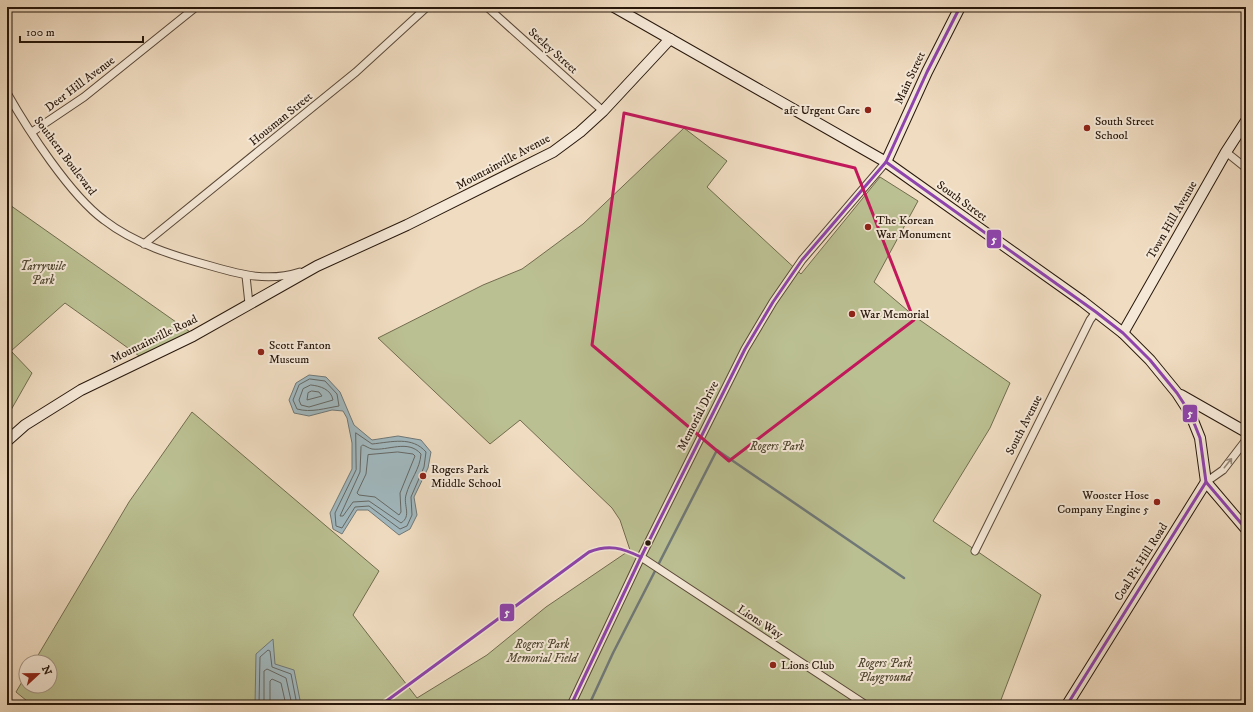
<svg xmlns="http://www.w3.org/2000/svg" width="1253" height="712" viewBox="0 0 1253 712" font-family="'IM FELL DW Pica',serif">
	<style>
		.green { fill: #bbc092; stroke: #716c4e }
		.water { fill: #a1b8bf; stroke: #707877 }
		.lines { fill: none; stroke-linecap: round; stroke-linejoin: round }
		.shore { stroke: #646865; stroke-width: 1 }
		.stream { stroke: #707877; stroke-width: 2.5 }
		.street-casing { stroke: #594838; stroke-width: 9 }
		.secondary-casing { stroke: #27170b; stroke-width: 12 }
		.street { stroke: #f5e8d7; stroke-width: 7 }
		.secondary { stroke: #f5e8d7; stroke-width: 10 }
		.bus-1-casing { stroke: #f5e8d7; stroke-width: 6 }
		.bus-1 { stroke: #8e44ad; stroke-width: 3 }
		.oneway { stroke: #988a7b }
		.marked { fill: none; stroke: #c2185b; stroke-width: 3; stroke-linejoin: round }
		.poi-dot { fill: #8f2418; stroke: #f5e8d7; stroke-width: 1.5 }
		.bus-dot { fill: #27170b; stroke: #f5e8d7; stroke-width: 1.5 }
		.labels { text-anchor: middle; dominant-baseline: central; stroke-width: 4; stroke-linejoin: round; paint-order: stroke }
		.street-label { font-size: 12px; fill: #27170b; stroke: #f5e8d7 }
		.poi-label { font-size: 12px; fill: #27170b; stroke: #f5e8d7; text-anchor: start }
		.park-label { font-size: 12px; font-style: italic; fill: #534a34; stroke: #f5e8d7 }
		.line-badge { stroke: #f5e8d7; stroke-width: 1.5 }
		.badge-label { font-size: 11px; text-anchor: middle; font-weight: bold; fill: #fff }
	</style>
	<rect width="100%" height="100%" fill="#f0dcc1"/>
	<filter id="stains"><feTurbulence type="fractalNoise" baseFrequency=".005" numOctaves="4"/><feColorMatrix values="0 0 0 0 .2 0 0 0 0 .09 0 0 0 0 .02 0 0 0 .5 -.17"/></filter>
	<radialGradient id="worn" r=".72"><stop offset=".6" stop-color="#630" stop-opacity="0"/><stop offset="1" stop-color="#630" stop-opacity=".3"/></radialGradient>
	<!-- green -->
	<g class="green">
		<polygon points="684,128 727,161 707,187 801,274 880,177 918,201 874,282 914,316 1010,383 990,428 933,521 1041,595 999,705 32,705 16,692 26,675 26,686 50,686 50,662 34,662 129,502 192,412 379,571 353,615 417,698 487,655 546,607 630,550 620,520 612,508 520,420 490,444 378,338 483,285 522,269 533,261 583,224"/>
		<polygon points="7,203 193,334 142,358 65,303 11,351 32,373 7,417"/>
	</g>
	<!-- water -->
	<g class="water">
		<polygon points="309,375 326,377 340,392 354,425 372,440 398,436 421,440 431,452 428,468 414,497 417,515 410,529 399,535 368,510 357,510 342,534 333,529 330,513 352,469 352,443 347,418 343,411 332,410 309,416 294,413 289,400 296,383"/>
		<polygon points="273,639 275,664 294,670 301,705 255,705 256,654"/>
	</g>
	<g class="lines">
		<!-- shore -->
		<g class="shore">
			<path d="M310 379 325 381 337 394 339 406C326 408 311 413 297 409L293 400 299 385Z"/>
			<path d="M311 385C320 386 331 389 333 400L309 407 301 405 299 400 303 389Z"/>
			<polygon points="312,391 319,392 322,396 307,400 308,393"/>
			<path d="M356 433 372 444C392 442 412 436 426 452L424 467 411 497 412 515 407 526 400 529 369 506 355 507 342 528 336 526 335 513 356 470Z"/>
			<path d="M363 445C366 446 368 448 372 449 388 451 408 439 421 454 420 469 410 480 406 495 403 505 412 516 401 523L369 501 353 502 343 516H340L360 472 361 447Z"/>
			<polygon points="398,452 413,454 415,456 400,493 401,512 399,515 375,497 359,495 357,493 366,474 368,455"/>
			<polyline points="259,705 260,657 268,650 270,651 272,667 291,674 297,705"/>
			<polyline points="264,705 264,671 267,669 286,678 292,705"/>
			<polyline points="270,705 270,681 272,679 281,683 286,705"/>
		</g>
		<!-- stream -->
		<polyline class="stream" points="589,705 613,653 717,450 904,578"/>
		<defs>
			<g id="street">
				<polyline points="487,7 603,111"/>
				<path d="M7 93C28 130 70 195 104 220 135 244 174 256 211 266 242 275 269 282 300 272"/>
				<polyline points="32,132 84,97 196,7"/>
				<polyline points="1226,152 1246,168"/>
				<polyline points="144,244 356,72 427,7"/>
				<polyline points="246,276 249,304"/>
				<polyline points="1206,482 1223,470 1246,440"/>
				<polyline points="975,551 1090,320 1096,312"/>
				<polyline points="641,557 866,705"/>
				<polyline points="571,705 641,557 745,349 773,302 802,260 886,162"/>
			</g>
			<g id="secondary">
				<polyline points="614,7 886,162 1082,301 1123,333 1150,360 1177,393 1190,413 1200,438 1206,482 1246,529"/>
				<polyline points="886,162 927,72 960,7"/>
				<polyline points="1123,333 1226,152 1246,121"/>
				<polyline points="1181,395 1246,432"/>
				<polyline points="7,441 25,425 81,390 193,336 317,266 407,225 553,152 580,132 603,111 670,39"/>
				<polyline points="1067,705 1206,482"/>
			</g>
		</defs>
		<!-- street casing -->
		<use href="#street" class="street-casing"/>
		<!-- secondary casing -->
		<use href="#secondary" class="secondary-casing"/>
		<!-- street -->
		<use href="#street" class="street"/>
		<!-- secondary -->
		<use href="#secondary" class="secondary"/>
		<defs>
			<g id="bus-1">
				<polyline points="886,162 1096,312 1123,333 1150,360 1177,393 1190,413 1200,438 1206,482 1246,529"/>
				<path d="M381 705 589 552C609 544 622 548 641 557"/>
				<polyline points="571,705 641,557 745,349 773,302 802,260 886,162 927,72 960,7"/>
				<polyline points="1067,705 1206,482"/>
			</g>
		</defs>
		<!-- bus-1 casing -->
		<use href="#bus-1" class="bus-1-casing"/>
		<!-- bus-1 -->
		<use href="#bus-1" class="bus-1"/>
	</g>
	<!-- one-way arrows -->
	<defs><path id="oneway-shaft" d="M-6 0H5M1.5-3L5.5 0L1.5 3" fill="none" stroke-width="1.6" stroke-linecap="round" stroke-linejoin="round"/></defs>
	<use class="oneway" href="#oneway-shaft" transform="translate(1228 463) rotate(-51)"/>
	<!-- marked area -->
	<path class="marked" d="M624 113 855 168 914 320 729 461 592 345Z"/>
	<!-- markers -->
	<g class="poi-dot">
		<circle cx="868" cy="110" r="4"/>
		<circle cx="1087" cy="128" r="4"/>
		<circle cx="868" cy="227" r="4"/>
		<circle cx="852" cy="314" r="4"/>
		<circle cx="261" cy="352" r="4"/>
		<circle cx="423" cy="476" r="4"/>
		<circle cx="1157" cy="502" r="4"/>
		<circle cx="773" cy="665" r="4"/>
	</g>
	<circle class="bus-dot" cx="648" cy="543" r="3.5"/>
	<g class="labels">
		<!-- street labels -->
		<g class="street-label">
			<text transform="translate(553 51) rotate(42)">Seeley Street</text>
			<text transform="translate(910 78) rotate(-65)">Main Street</text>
			<text transform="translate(80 84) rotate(-37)">Deer Hill Avenue</text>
			<text transform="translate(281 119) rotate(-39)">Housman Street</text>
			<text transform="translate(65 156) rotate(53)">Southern Boulevard</text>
			<text transform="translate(503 162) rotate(-28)">Mountainville Avenue</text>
			<text transform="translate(962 201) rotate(36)">South Street</text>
			<text transform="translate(1172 220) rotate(-60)">Town Hill Avenue</text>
			<text transform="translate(154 339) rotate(-26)">Mountainville Road</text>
			<text transform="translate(698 416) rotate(-63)">Memorial Drive</text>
			<text transform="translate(1024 425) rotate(-63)">South Avenue</text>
			<text transform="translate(1141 562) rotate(-58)">Coal Pit Hill Road</text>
			<text transform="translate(760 622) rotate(33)">Lions Way</text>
		</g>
		<!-- poi labels -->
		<g class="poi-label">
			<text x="860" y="110" text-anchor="end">afc Urgent Care</text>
			<text x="1095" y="121">South Street<tspan x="1095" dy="14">School</tspan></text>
			<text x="876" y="220">The Korean<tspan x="876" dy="14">War Monument</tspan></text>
			<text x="860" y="314">War Memorial</text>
			<text x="269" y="345">Scott Fanton<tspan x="269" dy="14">Museum</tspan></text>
			<text x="431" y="469">Rogers Park<tspan x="431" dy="14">Middle School</tspan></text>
			<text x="1149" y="495" text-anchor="end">Wooster Hose<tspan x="1149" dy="14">Company Engine 5</tspan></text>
			<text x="781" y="665">Lions Club</text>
		</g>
		<!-- park labels -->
		<g class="park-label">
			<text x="43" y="266">Tarrywile<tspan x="43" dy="14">Park</tspan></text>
			<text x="777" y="446">Rogers Park</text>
			<text x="542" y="644">Rogers Park<tspan x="542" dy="14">Memorial Field</tspan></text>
			<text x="885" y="663">Rogers Park<tspan x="885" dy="14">Playground</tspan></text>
		</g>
	</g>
	<g class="line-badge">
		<rect x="986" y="229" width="16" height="20" rx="4" fill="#8e44ad"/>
		<rect x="1182" y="404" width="16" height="19" rx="4" fill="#8e44ad"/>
		<rect x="499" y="603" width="16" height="19" rx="4" fill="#8e44ad"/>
	</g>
	<g class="badge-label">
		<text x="994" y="243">5</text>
		<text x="1190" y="417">5</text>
		<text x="507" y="616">5</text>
	</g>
	<!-- margin -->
	<rect width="1253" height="712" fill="none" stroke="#f0dcc1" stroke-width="24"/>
	<rect x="8" y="8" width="1237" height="696" fill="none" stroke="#27170b" stroke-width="2"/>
	<rect x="12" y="12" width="1229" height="688" fill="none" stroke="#27170b"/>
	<!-- north arrow -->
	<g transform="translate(38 674) rotate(68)"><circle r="19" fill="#f5e8d7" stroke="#a39485"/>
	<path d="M0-3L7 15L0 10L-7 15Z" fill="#8f2418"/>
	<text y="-6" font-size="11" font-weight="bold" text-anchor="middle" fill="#27170b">N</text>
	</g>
	<!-- scale -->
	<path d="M20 36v6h123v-6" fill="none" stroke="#27170b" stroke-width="2"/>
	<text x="26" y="36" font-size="12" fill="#27170b" stroke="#f5e8d7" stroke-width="3" paint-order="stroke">100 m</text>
	<rect width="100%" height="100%" filter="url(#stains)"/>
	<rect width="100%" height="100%" fill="url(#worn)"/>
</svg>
